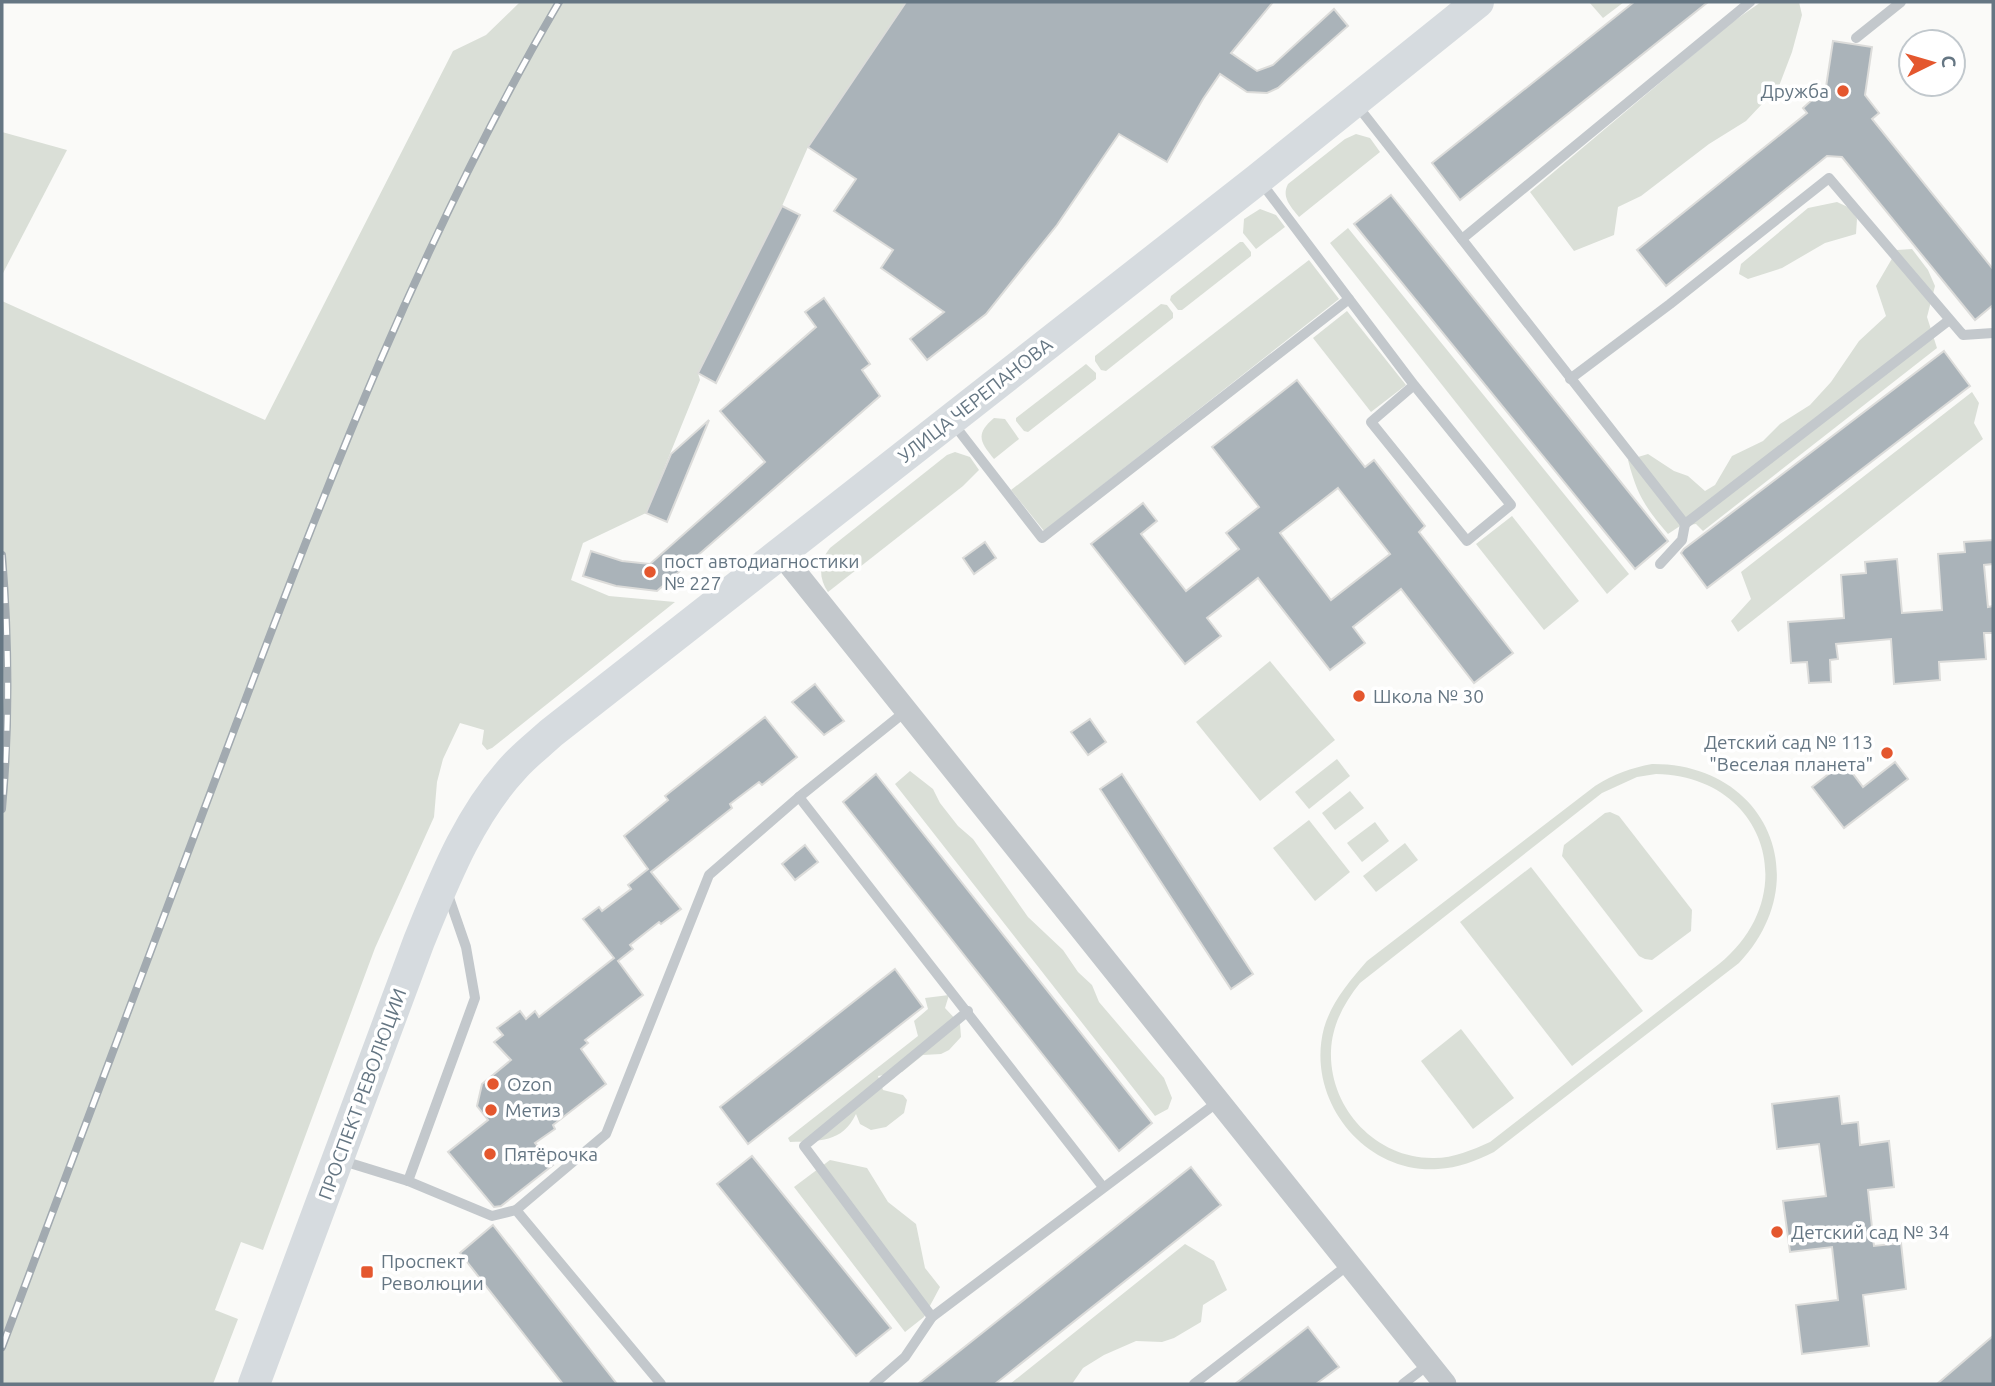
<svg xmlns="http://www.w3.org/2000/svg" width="1995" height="1386" viewBox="0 0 1995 1386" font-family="Ubuntu,sans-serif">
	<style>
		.green { fill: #dadfd7; fill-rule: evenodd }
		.building { fill: #aab3b9; stroke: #dcdcda; stroke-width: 2; fill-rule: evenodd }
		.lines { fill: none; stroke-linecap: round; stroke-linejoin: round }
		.lane { stroke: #c3c8cc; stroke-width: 10 }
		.street { stroke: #c3c8cc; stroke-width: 23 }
		.secondary { stroke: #d6dbdf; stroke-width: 32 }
		.rail-casing { stroke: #a2aab0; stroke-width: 8 }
		.rail { stroke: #fff; stroke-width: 5; stroke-dasharray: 16; stroke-linecap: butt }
		.poi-dot { fill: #e4572e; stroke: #fff; stroke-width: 2.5 }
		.labels { text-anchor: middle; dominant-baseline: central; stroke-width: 7; stroke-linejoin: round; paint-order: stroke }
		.poi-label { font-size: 19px; fill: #657683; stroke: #fff; text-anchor: start }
		.street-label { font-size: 19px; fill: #657683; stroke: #fff }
	</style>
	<rect width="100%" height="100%" fill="#fafaf8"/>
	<!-- green -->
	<g class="green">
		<polygon points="520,2 906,2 808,147 782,206 698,373 700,380 646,513 583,543 571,580 609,596 675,602 492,748 487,750 482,744 484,730 460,723 443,759 437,782 434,817 375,948 263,1250 241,1242 215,1310 238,1319 213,1384 2,1384 2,301 265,420 453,51 486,35"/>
		<polygon points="1589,2 1624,2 1603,18"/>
		<polygon points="1761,2 1799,2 1802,15 1792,52 1779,86 1746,121 1709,144 1641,196 1618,207 1614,235 1574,251 1530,192 1731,23"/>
		<polygon points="2,132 67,150 2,275"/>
		<path d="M1356 134 1370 138 1380 152 1299 217C1291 207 1281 197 1288 184L1345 139Z"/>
		<polygon points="1837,202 1850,208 1857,219 1856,234 1825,243 1782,268 1748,279 1739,274 1741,264 1808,208"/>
		<polygon points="1260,209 1276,215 1285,227 1256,249 1243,233 1244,219"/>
		<polygon points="1348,228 1629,574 1607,594 1330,243"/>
		<polygon points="1240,242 1243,242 1251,252 1251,256 1182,310 1178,310 1170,300 1171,296"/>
		<path d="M1912 249 1928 270 1935 286 1927 317 1937 348 1703 531 1696 524 1680 526 1668 534C1645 507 1637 495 1628 460L1648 454 1674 471 1688 476 1705 491 1715 485 1732 456 1763 441 1780 424 1810 405 1831 382 1859 341 1886 316 1876 286 1897 250Z"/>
		<polygon points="1309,260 1339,299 1044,531 1011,490"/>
		<polygon points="1161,304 1167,305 1173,313 1173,318 1106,371 1101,370 1095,361 1095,356"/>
		<polygon points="1347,311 1406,385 1371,412 1313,338"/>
		<polygon points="1086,364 1096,373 1096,379 1028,432 1024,431 1016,421 1016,418"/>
		<polygon points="1972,392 1979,403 1974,423 1983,439 1738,632 1731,621 1751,599 1741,572"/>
		<path d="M994 418 1005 419 1019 439 994 459C980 442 975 434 994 418Z"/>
		<path d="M955 452 970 457 979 470 963 486 828 592C818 578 819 561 830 548L947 455Z"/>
		<polygon points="1512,516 1579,601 1544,630 1476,544"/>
		<polygon points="1270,661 1335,740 1260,801 1196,722"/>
		<polygon points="1337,759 1350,776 1309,809 1295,792"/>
		<path d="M1652 764C1766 763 1818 879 1739 963L1494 1152C1476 1161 1458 1168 1438 1169 1364 1174 1305 1099 1324 1028 1332 1001 1349 982 1367 961L1595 786C1614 774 1631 768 1652 764ZM1656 774C1766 776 1804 895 1719 964L1490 1142C1472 1150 1454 1158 1434 1158 1376 1159 1329 1108 1331 1051 1332 1025 1344 1003 1360 983L1602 793 1637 777Z"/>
		<polygon points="910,771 933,789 940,803 958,826 973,839 1028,917 1063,950 1078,972 1092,985 1099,1002 1164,1078 1172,1098 1168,1109 1155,1116 895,784"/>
		<polygon points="1350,791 1364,808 1335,830 1322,813"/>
		<polygon points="1610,812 1619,816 1692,910 1691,931 1652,960 1645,959 1639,956 1562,856 1564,845 1605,813"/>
		<polygon points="1309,820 1350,872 1315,901 1273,848"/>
		<polygon points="1375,822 1389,841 1362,862 1347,843"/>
		<polygon points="1405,843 1418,860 1376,892 1363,876"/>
		<polygon points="1531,867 1643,1011 1572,1066 1460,922"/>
		<path d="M949 995 945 1008 960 1024 961 1037 949 1050 941 1054 923 1055 902 1072 878 1076 883 1090 903 1095 907 1100 904 1113 886 1127 871 1130 860 1124 856 1114C842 1143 819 1141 790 1142L788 1138 918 1036 914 1021 928 1009 925 998Z"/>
		<polygon points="1461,1029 1514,1098 1473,1129 1421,1061"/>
		<polygon points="830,1160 867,1168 888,1202 916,1224 925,1268 940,1287 924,1317 905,1332 794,1187"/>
		<polygon points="1185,1244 1214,1261 1227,1290 1203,1305 1201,1322 1174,1338 1162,1342 1136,1341 1104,1355 1083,1368 1072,1384 1010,1384"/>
	</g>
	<!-- building -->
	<g class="building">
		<polygon points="906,2 1273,2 1231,53 1257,71 1273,65 1334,9 1348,26 1278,88 1267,93 1247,92 1220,74 1203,99 1167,162 1119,134 1057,225 986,314 927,360 910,339 944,312 881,268 893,250 834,211 856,179 808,147"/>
		<polygon points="1634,2 1708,2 1460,200 1432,163"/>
		<polygon points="1833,41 1872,47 1865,95 1879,113 1872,119 1993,269 1993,305 1975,320 1842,157 1827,156 1666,286 1637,250 1807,113 1803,108 1826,87"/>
		<polygon points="1391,195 1668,541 1635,569 1354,224"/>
		<polygon points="782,206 800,215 716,383 698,373"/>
		<polygon points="824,298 870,364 862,370 880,396 657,591 616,586 583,576 591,551 622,561 650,564 765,462 720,411 816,327 805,312"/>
		<polygon points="1944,351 1970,386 1707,588 1681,553 1684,549"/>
		<path d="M1297 380 1365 467 1374 460 1425 526 1419 532 1513 653 1474 683 1401 589 1353 627 1365 643 1330 670 1258 578 1207 618 1221 636 1185 664 1091 544 1143 503 1157 521 1141 534 1186 591 1239 549 1226 533 1259 507 1212 447ZM1338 488 1390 554 1331 600 1280 533Z"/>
		<polygon points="709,420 667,522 646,513 671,454"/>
		<polygon points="1993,540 1993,564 1984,565 1988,607 1993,606 1993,633 1984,633 1986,659 1939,662 1940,680 1894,684 1891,639 1836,644 1838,659 1830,660 1831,682 1809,683 1807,662 1791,663 1788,622 1844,618 1841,575 1866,573 1865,562 1897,559 1902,613 1942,610 1938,554 1965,552 1964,542"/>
		<polygon points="985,542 996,558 974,574 963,558"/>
		<polygon points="815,684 844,721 824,735 792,702"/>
		<polygon points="765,717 797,757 762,785 759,782 730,804 732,808 651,872 681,909 661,924 659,922 630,945 633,949 618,961 643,995 585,1040 588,1043 581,1049 606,1084 553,1125 555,1129 535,1143 553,1165 501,1206 494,1207 448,1152 488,1120 477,1106 482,1084 511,1060 494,1042 503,1035 497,1028 520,1011 526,1019 535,1011 539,1017 614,958 583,919 599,907 602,911 631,889 628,885 648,869 624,836 668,800 665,796"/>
		<polygon points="1090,719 1106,742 1088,755 1071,732"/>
		<polygon points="1844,762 1863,787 1895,762 1908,779 1844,828 1812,787"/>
		<polygon points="876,774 1152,1123 1119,1151 843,802"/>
		<polygon points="1122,774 1253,974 1231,989 1100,789"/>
		<polygon points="805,845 818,862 795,880 782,864"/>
		<polygon points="895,969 923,1007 748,1144 720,1107"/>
		<polygon points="1839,1096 1842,1124 1858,1122 1860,1145 1889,1141 1894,1187 1868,1190 1874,1246 1901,1243 1906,1289 1863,1295 1869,1346 1802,1354 1796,1305 1838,1300 1832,1247 1790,1252 1783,1201 1826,1196 1819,1144 1777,1149 1772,1104"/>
		<polygon points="752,1156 891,1328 856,1356 717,1184"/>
		<polygon points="1191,1167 1221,1205 995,1384 918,1384"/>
		<polygon points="493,1225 617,1384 563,1384 460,1253"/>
		<polygon points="1308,1327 1339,1367 1316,1384 1235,1384"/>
		<polygon points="1993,1336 1993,1384 1937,1384"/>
	</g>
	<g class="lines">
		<!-- lane -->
		<g class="lane">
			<polyline points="1856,38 1901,2"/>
			<polyline points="1356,104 1685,524 1948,321"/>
			<polyline points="1462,239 1750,2"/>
			<polyline points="1349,299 1414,385 1511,505 1467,541 1371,422 1414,385"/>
			<polyline points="1570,379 1670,304 1829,178 1963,335 1993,333"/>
			<polyline points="952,422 1042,538 1349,299 1260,181"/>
			<polyline points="1660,564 1682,540 1685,524"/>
			<polyline points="906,711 799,797 1103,1187"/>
			<polyline points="340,1160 408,1181 492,1216 516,1210 661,1384"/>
			<polyline points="408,1181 475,998 466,947 447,892"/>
			<polyline points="516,1210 606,1134 709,875 799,797"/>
			<polyline points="932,1317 804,1146 968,1011"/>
			<polyline points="874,1384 905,1357 932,1317 1219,1101"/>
			<polyline points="1194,1384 1348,1265"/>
			<polyline points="1403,1384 1429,1364"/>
		</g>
		<!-- street -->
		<polyline class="street" points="781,554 1445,1384"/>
		<!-- secondary -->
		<path class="secondary" d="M254 1384 419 941C444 880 469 815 515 766 526 754 539 744 551 733L1258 179 1478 2"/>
		<defs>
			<g id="rail">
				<path d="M2 555C9 642 10 722 2 809"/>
				<path d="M2 1347C79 1141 157 935 234 730 328 481 424 232 559 2"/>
			</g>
		</defs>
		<!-- rail casing -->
		<use href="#rail" class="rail-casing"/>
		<!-- rail -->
		<use href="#rail" class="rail"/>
	</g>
	<!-- markers -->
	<g class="poi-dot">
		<circle cx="1843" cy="91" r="7"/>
		<circle cx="650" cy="572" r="7"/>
		<circle cx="1359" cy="696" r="7"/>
		<circle cx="1887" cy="753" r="7"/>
		<circle cx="493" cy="1084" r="7"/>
		<circle cx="491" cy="1110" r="7"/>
		<circle cx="490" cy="1154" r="7"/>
		<circle cx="1777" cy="1232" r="7"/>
		<rect x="360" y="1265" width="14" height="14" rx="3.5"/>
	</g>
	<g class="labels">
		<!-- poi labels -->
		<g class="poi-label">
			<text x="1829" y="91" text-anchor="end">Дружба</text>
			<text x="664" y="561">пост автодиагностики<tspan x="664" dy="22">№ 227</tspan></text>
			<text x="1373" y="696">Школа № 30</text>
			<text x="1873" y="742" text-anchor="end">Детский сад № 113<tspan x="1873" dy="22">"Веселая планета"</tspan></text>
			<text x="507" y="1084">Ozon</text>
			<text x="505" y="1110">Метиз</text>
			<text x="504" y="1154">Пятёрочка</text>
			<text x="1791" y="1232">Детский сад № 34</text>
			<text x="381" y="1261">Проспект<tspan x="381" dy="22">Революции</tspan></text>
		</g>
		<!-- street labels -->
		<g class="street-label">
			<text transform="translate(975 400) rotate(-38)">УЛИЦА ЧЕРЕПАНОВА</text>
			<text transform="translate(362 1094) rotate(-70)">ПРОСПЕКТ РЕВОЛЮЦИИ</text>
		</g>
	</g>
	<!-- border -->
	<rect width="1995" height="1386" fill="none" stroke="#657683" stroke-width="7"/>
	<!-- north arrow -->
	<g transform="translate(1932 63) rotate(85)"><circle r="33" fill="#ffffff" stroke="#c1c8cd" stroke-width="2"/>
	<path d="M0-5L12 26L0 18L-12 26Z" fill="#e4572e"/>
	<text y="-10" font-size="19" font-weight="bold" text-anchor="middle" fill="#657683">С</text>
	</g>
</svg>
